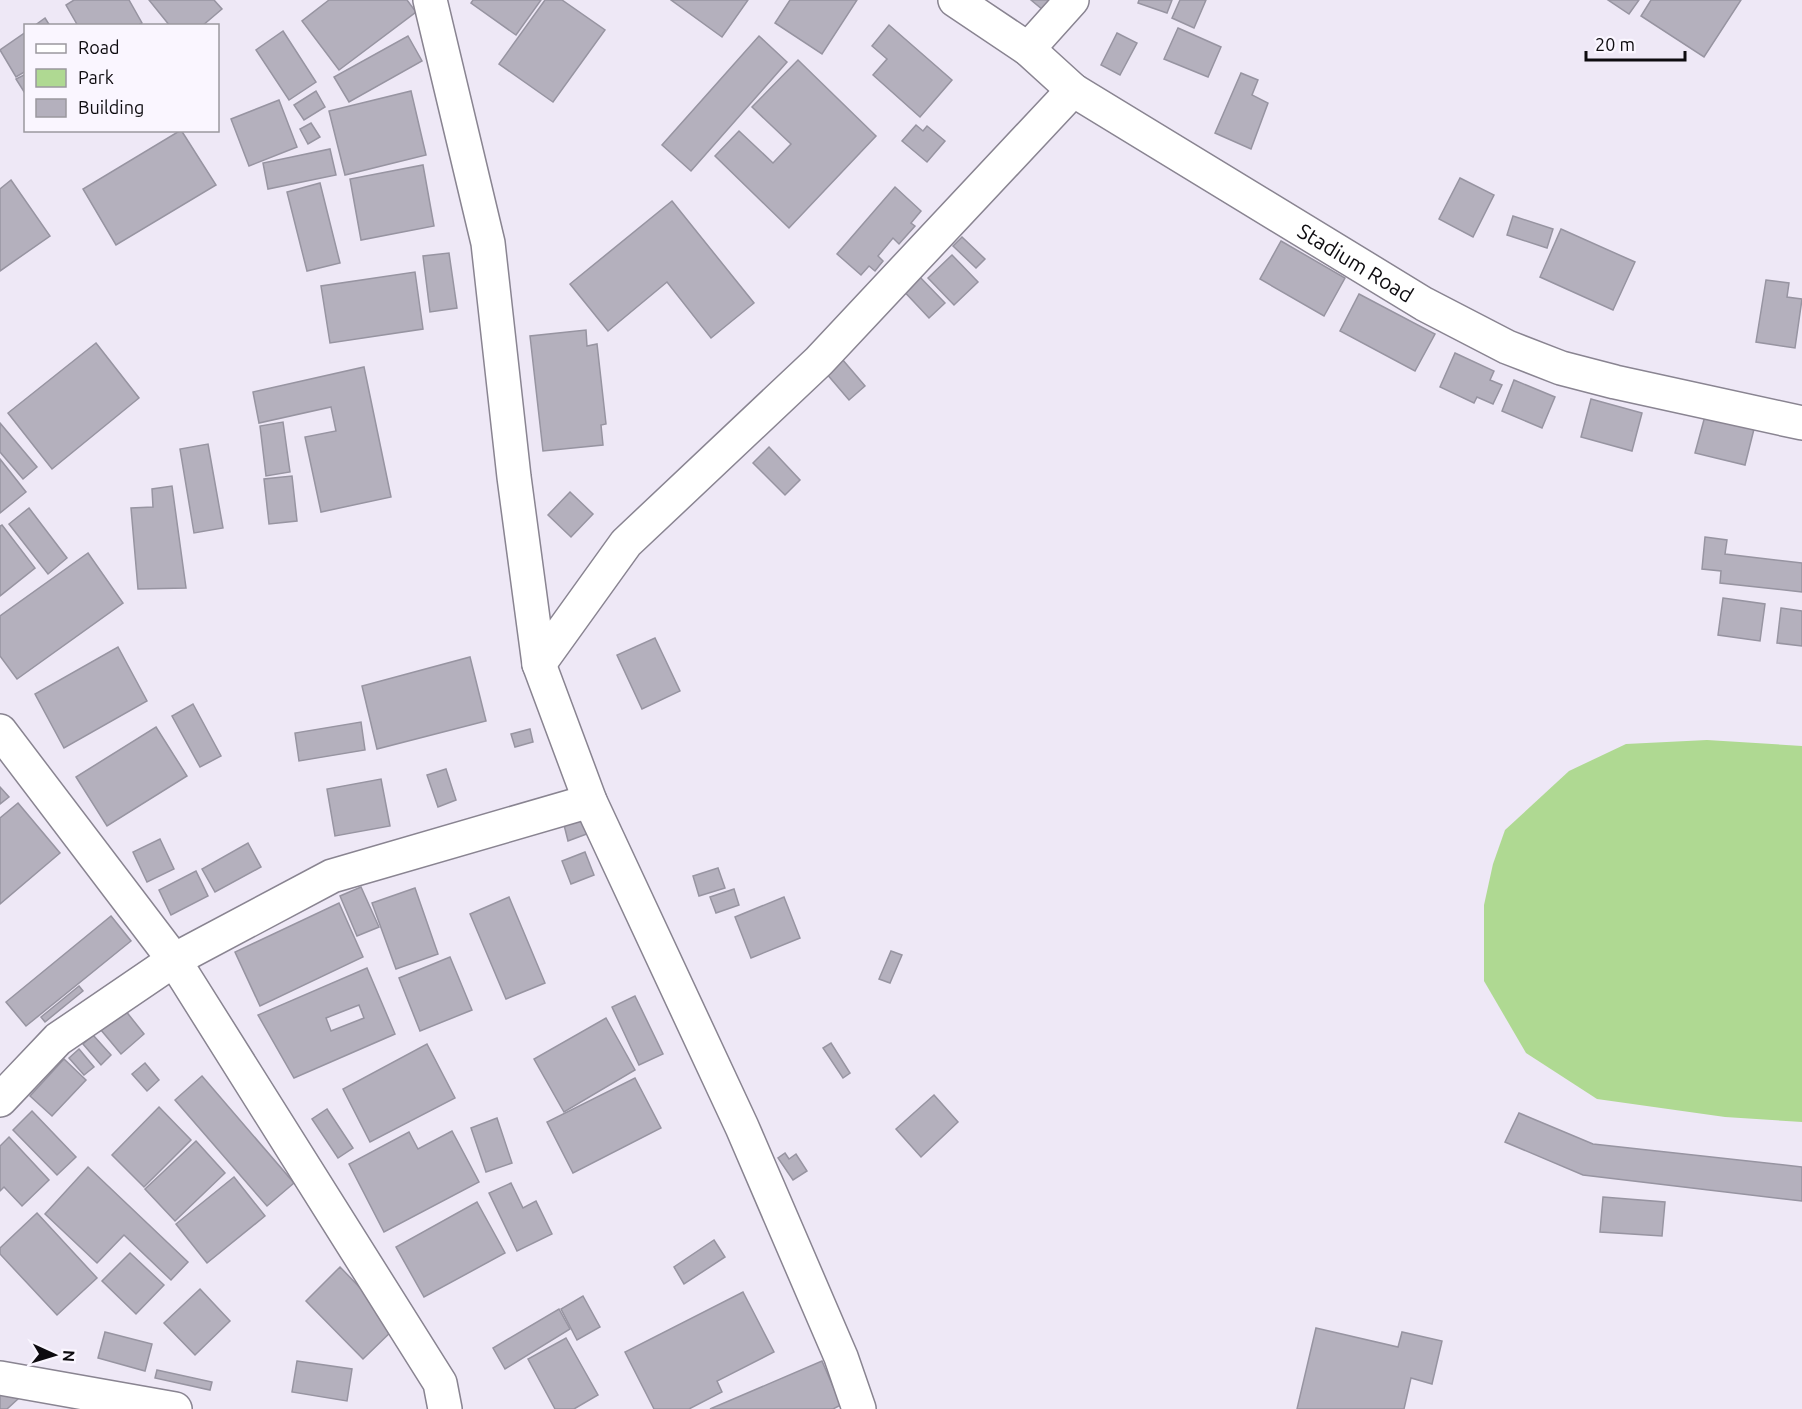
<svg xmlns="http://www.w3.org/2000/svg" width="1802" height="1409" viewBox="0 0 1802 1409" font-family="Ubuntu,sans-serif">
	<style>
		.green { fill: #afd992 }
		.building { fill: #b4b0bd; stroke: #9794a1; stroke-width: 1.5; fill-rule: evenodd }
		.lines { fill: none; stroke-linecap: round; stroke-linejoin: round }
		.street-casing { stroke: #898491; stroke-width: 36 }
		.street { stroke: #fff; stroke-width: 33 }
		.labels { text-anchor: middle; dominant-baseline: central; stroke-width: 6; stroke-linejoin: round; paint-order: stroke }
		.street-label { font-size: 21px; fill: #0d0b0f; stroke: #faf6ff }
	</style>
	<rect width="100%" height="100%" fill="#eee8f6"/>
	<!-- green -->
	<polygon class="green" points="1707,740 1802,746 1802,1122 1725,1117 1597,1099 1526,1053 1484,981 1484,905 1493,864 1505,830 1569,771 1626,744"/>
	<!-- building -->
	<g class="building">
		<polygon points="74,0 129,0 142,23 137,26 78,26 66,5"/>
		<polygon points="149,0 214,0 222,9 202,26 170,26"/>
		<polygon points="329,0 407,0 416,12 339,70 302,21"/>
		<polygon points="473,0 541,0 516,35 471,3"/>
		<polygon points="545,0 562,0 605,30 553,102 499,64"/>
		<polygon points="671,0 748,0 722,37"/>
		<polygon points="790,0 857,0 822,54 775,23"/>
		<polygon points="1031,0 1051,0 1043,10"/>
		<polygon points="1139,0 1172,0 1167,13 1138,3"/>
		<polygon points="1180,0 1206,0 1194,28 1172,18"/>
		<polygon points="1608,0 1639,0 1629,14"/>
		<polygon points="1651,0 1741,0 1704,57 1641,16"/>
		<polygon points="45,18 50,26 34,26"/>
		<polygon points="889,25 952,80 920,117 873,75 887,59 872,46"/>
		<polygon points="1178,28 1221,47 1208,77 1164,59"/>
		<polygon points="283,31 316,82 289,100 256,50"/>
		<polygon points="26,32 26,71 16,77 0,50"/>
		<polygon points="1117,33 1137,43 1120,75 1101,65"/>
		<polygon points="408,36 422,61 349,102 334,77"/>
		<polygon points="759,36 787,62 691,171 662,145"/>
		<polygon points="798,60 876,136 789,228 715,156 739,131 773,163 791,144 752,107"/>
		<polygon points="1241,73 1258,80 1252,95 1268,103 1251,149 1215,133"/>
		<polygon points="26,74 26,95 16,79"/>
		<polygon points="316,91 325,107 304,120 294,105"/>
		<polygon points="411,91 426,155 345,175 329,111"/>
		<polygon points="279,100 297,147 249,166 231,119"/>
		<polygon points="311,123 320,137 308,144 300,129"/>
		<polygon points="916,125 923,131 927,126 945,141 927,162 902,141"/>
		<polygon points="181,130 216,185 116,245 83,189"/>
		<polygon points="330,149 336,175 268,189 263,163"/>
		<polygon points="423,165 434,226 361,240 350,179"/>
		<polygon points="1460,178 1494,195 1473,237 1439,219"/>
		<polygon points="11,180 50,236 0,271 0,189"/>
		<polygon points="320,183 340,263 307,271 287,192"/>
		<polygon points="895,187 921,211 911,223 915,226 899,244 893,238 878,256 883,261 875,271 869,266 861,275 837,254"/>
		<polygon points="672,201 754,303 711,338 667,282 608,331 570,284"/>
		<polygon points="1513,216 1553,229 1547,248 1507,235"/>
		<polygon points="1561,229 1635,262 1613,310 1540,277"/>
		<polygon points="962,237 985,259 976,268 953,246"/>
		<polygon points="1281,241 1345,278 1324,316 1260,279"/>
		<polygon points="449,253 457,308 430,312 423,256"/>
		<polygon points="952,255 978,282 954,305 928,278"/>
		<polygon points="415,272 423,329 330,343 321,286"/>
		<polygon points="916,273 945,303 929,318 900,287"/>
		<polygon points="1766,280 1789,283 1787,297 1802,299 1795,348 1756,342"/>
		<polygon points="1359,294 1435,334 1415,371 1340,331"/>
		<polygon points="586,330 587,346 597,344 606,424 601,425 603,445 543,451 530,336"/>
		<polygon points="96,343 139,398 52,469 8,413"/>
		<polygon points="1455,353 1494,371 1490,380 1502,385 1493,404 1477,397 1474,403 1440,387"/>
		<polygon points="842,359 865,386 849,400 826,373"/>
		<polygon points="364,367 391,497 321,512 305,437 336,431 331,407 259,423 253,392"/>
		<polygon points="1514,380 1555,397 1542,428 1502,411"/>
		<polygon points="1591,399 1642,413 1632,451 1581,437"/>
		<polygon points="1705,416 1754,429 1745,465 1695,453"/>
		<polygon points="283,422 290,472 266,476 260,426"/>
		<polygon points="0,423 37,467 23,479 0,452"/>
		<polygon points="208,444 223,528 194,533 180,449"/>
		<polygon points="769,447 800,480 785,495 753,463"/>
		<polygon points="0,459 26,492 0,513"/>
		<polygon points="292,476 297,521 269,524 264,479"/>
		<polygon points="172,486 186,588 138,589 131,508 153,507 152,489"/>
		<polygon points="570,492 593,514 571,537 548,515"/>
		<polygon points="29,508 67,558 48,574 9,524"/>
		<polygon points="2,525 35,568 0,596 0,526"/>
		<polygon points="1705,537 1727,540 1725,554 1802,563 1802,592 1720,583 1721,571 1702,569"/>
		<polygon points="88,553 123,603 17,679 0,656 0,616"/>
		<polygon points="1723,598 1765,604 1760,641 1718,635"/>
		<polygon points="1781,608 1802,611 1802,646 1777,643"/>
		<polygon points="655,638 680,691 642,709 617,655"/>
		<polygon points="118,647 147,701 64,748 35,694"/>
		<polygon points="470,657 486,721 377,749 362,686"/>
		<polygon points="193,704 221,756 200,767 172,716"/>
		<polygon points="361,722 365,750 299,761 295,733"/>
		<polygon points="156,727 187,776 107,826 76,777"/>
		<polygon points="530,729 533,742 515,747 511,734"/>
		<polygon points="446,769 456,800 438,807 427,775"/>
		<polygon points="381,779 390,826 335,836 327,789"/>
		<polygon points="0,787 9,797 0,804"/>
		<polygon points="18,803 60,853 0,904 0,818"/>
		<polygon points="587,818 592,832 568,841 564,825"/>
		<polygon points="160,839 174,869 147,882 133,852"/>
		<polygon points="248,843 261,867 215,892 202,869"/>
		<polygon points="585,852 594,875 571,884 562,861"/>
		<polygon points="718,868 725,888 699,896 693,876"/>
		<polygon points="196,871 208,896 171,915 159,890"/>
		<polygon points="361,887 379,927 357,936 340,896"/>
		<polygon points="415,888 438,954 396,969 372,903"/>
		<polygon points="734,889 739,905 716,913 710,897"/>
		<polygon points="509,897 545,983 506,999 470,914"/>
		<polygon points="784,897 800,938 751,958 735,917"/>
		<polygon points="339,903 363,957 260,1006 235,952"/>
		<polygon points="111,916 131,941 26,1026 6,1002"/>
		<polygon points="891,951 902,955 890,983 879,979"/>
		<polygon points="450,957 472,1010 420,1031 399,978"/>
		<path d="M367 968 395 1034 294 1078 258 1015ZM359 1005 364 1018 331 1031 326 1018Z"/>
		<polygon points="79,986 83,991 45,1022 41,1017"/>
		<polygon points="635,996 663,1054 639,1065 612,1007"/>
		<polygon points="125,1010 144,1034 121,1054 101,1030"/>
		<polygon points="606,1018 635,1070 564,1112 534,1059"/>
		<polygon points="93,1035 111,1055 101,1065 83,1044"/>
		<polygon points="831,1043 850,1073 843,1078 823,1048"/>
		<polygon points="427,1044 455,1098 370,1142 343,1089"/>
		<polygon points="79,1049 94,1067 84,1075 69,1058"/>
		<polygon points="64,1059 86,1080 52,1116 30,1096"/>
		<polygon points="145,1063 159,1080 147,1091 132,1074"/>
		<polygon points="202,1076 294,1183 267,1206 175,1100"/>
		<polygon points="635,1078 661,1128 573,1173 547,1122"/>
		<polygon points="934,1095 958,1122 921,1157 896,1129"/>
		<polygon points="159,1107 191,1140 144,1187 112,1155"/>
		<polygon points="327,1109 353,1148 338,1158 312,1119"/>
		<polygon points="32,1111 76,1157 57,1175 13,1130"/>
		<polygon points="1519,1113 1593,1144 1802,1167 1802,1201 1583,1175 1505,1142"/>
		<polygon points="497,1118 512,1163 486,1172 471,1128"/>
		<polygon points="452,1131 479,1182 384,1232 349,1164 409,1132 418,1149"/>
		<polygon points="9,1137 49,1180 22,1206 4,1187 0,1191 0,1146"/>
		<polygon points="196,1141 225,1173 175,1221 145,1189"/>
		<polygon points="785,1153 789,1159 796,1154 807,1171 793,1180 778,1158"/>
		<polygon points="88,1167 188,1262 171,1280 124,1235 97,1263 45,1214"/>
		<polygon points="234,1177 265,1216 207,1263 176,1224"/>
		<polygon points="511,1183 523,1208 536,1201 552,1234 517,1251 489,1193"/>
		<polygon points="1603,1197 1665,1202 1662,1236 1600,1232"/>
		<polygon points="477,1202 505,1253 424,1297 396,1247"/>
		<polygon points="37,1213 97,1278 57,1315 0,1254 0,1248"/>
		<polygon points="714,1240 725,1257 684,1284 674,1267"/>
		<polygon points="130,1253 164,1285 136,1314 102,1281"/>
		<polygon points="340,1267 397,1326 363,1359 306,1301"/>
		<polygon points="200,1289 230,1321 195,1355 164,1323"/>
		<polygon points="743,1292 774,1352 717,1381 722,1392 689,1409 654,1409 625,1352"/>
		<polygon points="583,1296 600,1327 577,1340 561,1309"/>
		<polygon points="559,1309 570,1329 505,1369 493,1348"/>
		<polygon points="1316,1328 1398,1347 1402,1332 1442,1341 1432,1384 1411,1378 1404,1409 1297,1409"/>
		<polygon points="105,1332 152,1344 145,1371 98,1358"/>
		<polygon points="566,1338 598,1395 574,1409 555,1409 528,1359"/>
		<polygon points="297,1361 352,1369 347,1401 292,1392"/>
		<polygon points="822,1361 841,1405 833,1409 710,1409"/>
		<polygon points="157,1370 212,1382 210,1390 155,1378"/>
		<polygon points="4,1381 18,1399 7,1409 0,1409 0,1385"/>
	</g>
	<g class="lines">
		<defs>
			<g id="street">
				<polyline points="430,0 488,243 514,477 539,664 590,801 742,1127 841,1357 859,1409"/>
				<path id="s1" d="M955 0 1028 49 1073 90 1424 304 1507 347 1561 368 1615 382 1802 423"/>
				<polyline points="1028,49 1072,0"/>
				<polyline points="539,664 626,543 819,361 1073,90"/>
				<polyline points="0,731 174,960 440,1383 445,1409"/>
				<polyline points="0,1100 58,1039 174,960 332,876 590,801"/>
				<polyline points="0,1378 175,1409"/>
			</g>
		</defs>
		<!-- street casing -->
		<use href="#street" class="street-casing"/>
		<!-- street -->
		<use href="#street" class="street"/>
	</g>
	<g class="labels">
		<!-- street labels -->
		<g class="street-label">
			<text stroke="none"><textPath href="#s1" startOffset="480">Stadium Road</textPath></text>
		</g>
	</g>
	<!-- legend -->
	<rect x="24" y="24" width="195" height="108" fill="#faf6ff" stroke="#9b989f" stroke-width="1.5"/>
	<rect x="36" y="44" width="30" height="9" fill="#ffffff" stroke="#9b989f" stroke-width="1.5"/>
	<text x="78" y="54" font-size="18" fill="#0d0b0f">Road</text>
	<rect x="36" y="69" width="30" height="18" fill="#afd992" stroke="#9b989f" stroke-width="1.5"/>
	<text x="78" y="84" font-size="18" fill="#0d0b0f">Park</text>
	<rect x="36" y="99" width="30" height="18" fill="#b4b0bd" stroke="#9b989f" stroke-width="1.5"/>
	<text x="78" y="114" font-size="18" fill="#0d0b0f">Building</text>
	<!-- north arrow -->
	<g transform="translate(54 1355) rotate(94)" stroke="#faf6ff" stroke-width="4.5" paint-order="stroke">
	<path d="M0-4.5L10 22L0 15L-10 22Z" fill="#0d0b0f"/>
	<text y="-9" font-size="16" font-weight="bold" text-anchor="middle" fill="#0d0b0f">N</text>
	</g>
	<!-- scale -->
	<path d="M1586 51v9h99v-9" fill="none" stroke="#0d0b0f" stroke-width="3"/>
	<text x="1595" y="51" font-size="18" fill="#0d0b0f" stroke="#faf6ff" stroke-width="4.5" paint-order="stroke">20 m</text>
</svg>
